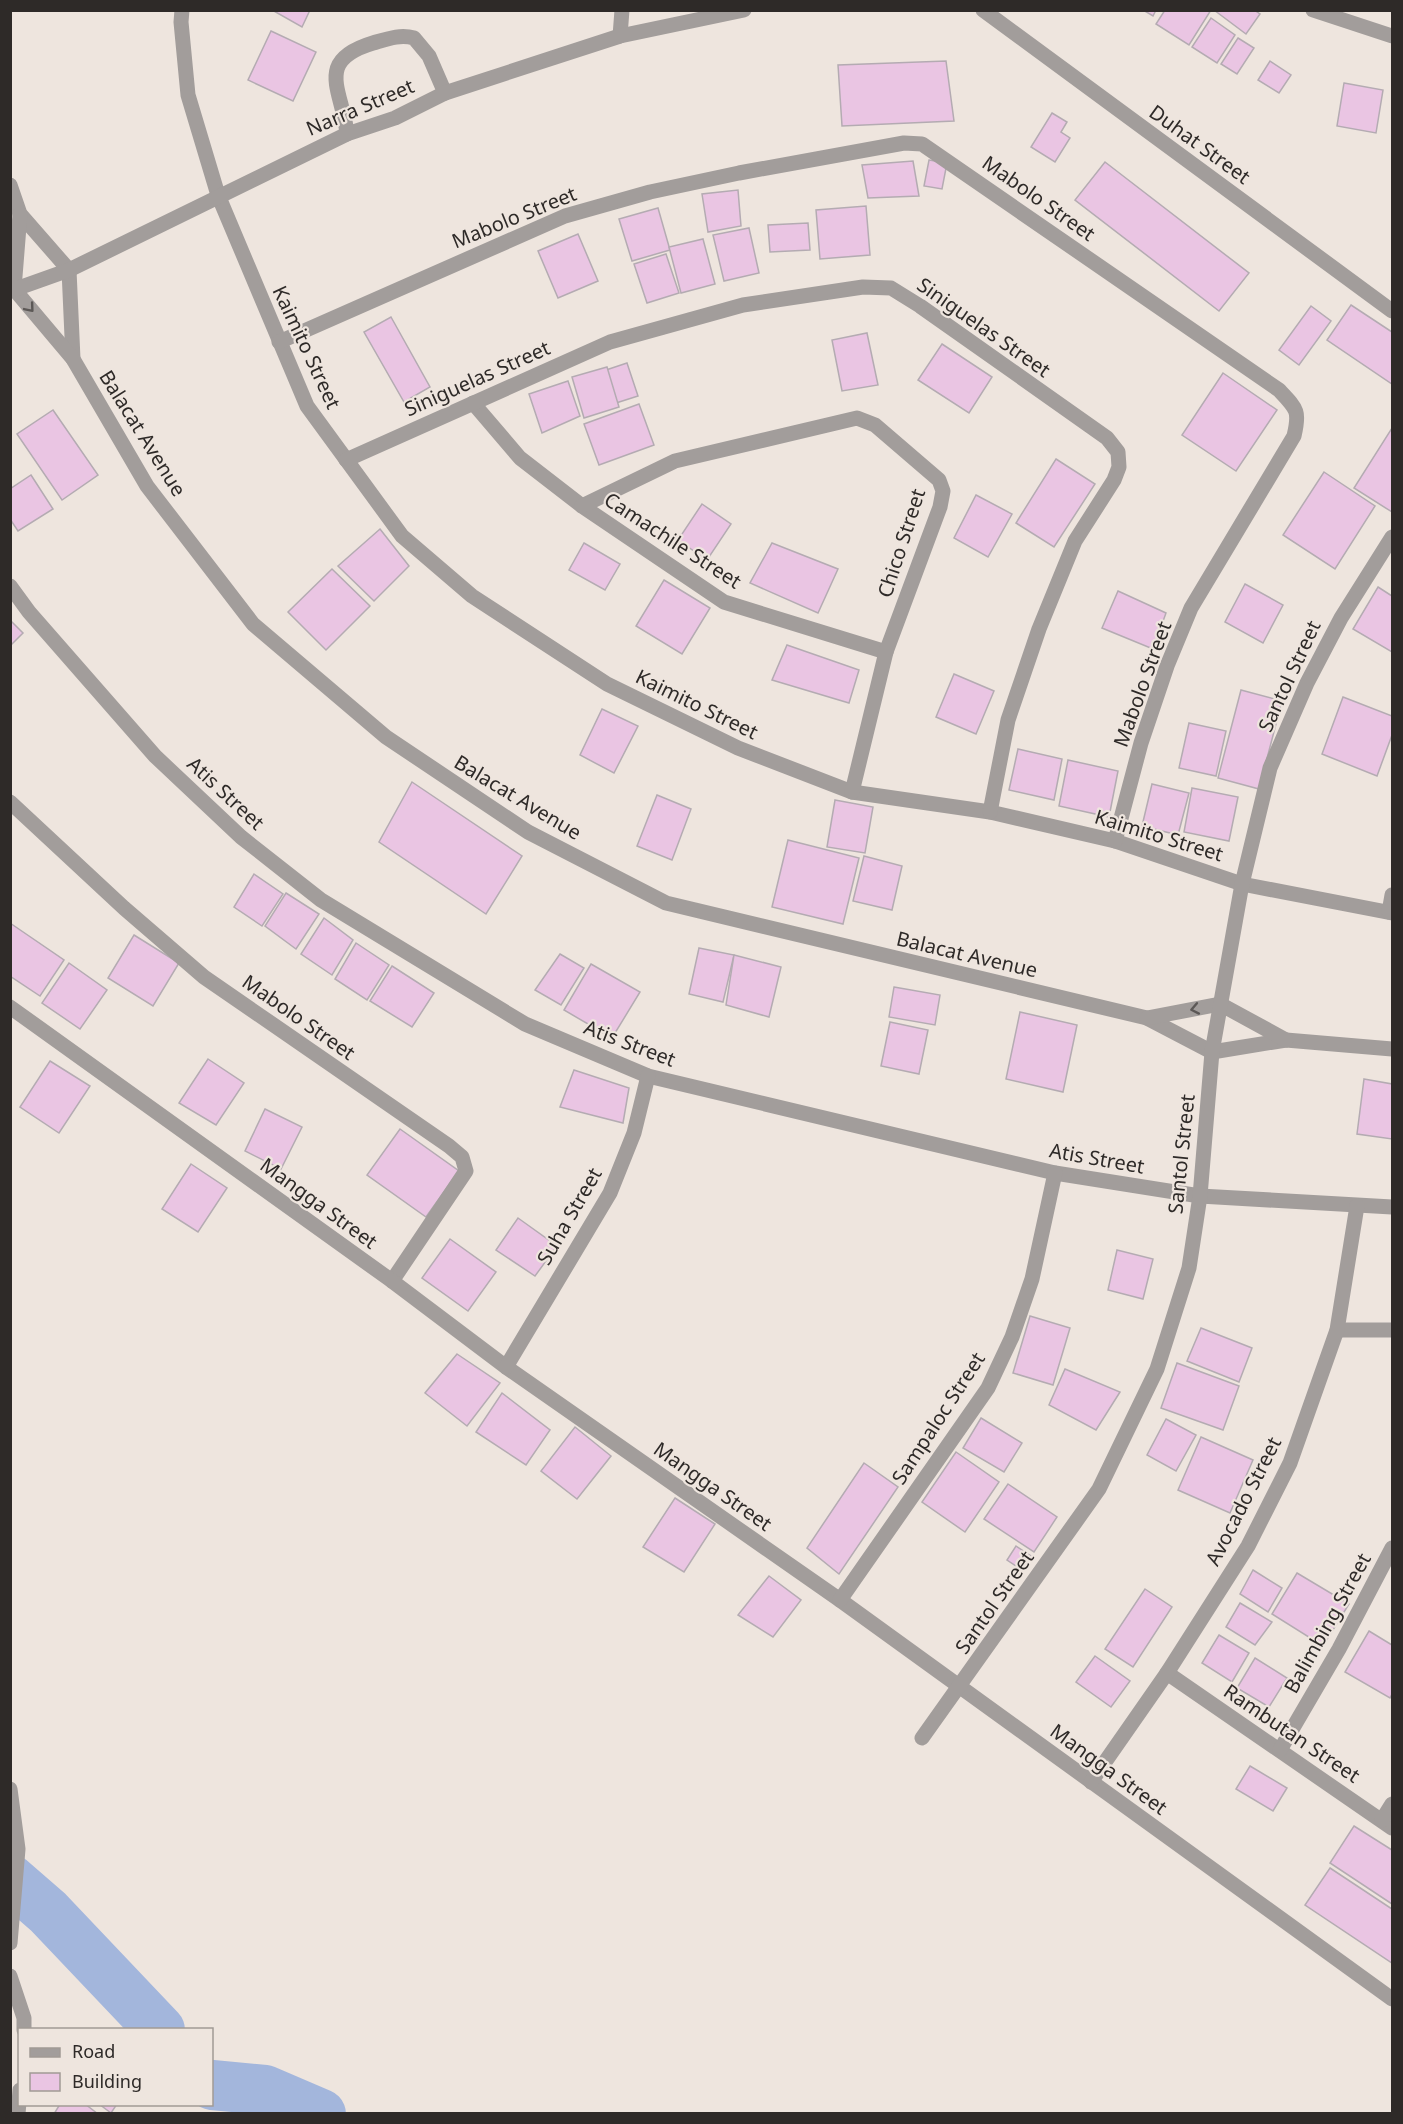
<svg xmlns="http://www.w3.org/2000/svg" width="1403" height="2124" viewBox="0 0 1403 2124" font-family="'Noto Sans',sans-serif">
	<style>
		.lines { fill: none; stroke-linecap: round; stroke-linejoin: round }
		.river { stroke: #a3b6dc; stroke-width: 50 }
		.building { fill: #eac5e3; stroke: #b4abb2; stroke-width: 1.5 }
		.minor { stroke: #a29d9b; stroke-width: 15 }
		.oneway { stroke: #5c5856 }
		.labels { text-anchor: middle; dominant-baseline: central; stroke-width: 4.5; stroke-linejoin: round; paint-order: stroke }
		.street-label { font-size: 20px; fill: #2e2a28; stroke: #eee5de }
	</style>
	<rect width="100%" height="100%" fill="#eee5de"/>
	<g class="lines">
		<!-- river -->
		<g class="river">
			<polyline points="10,1879 48,1912 160,2030"/>
			<polyline points="212,2085 265,2090 321,2114"/>
		</g>
	</g>
	<!-- building -->
	<g class="building">
		<polygon points="272,10 310,10 302,27"/>
		<polygon points="1143,10 1156,10 1153,16"/>
		<polygon points="1165,10 1211,10 1189,45 1156,24"/>
		<polygon points="1214,10 1254,10 1260,14 1246,34"/>
		<polygon points="1211,18 1235,35 1217,63 1192,47"/>
		<polygon points="271,31 316,52 293,101 248,80"/>
		<polygon points="1238,38 1254,48 1237,74 1221,64"/>
		<polygon points="946,61 954,121 842,126 838,65"/>
		<polygon points="1270,61 1291,75 1279,93 1258,80"/>
		<polygon points="1344,83 1383,90 1376,133 1337,126"/>
		<polygon points="1052,113 1067,122 1061,132 1070,138 1055,162 1031,147"/>
		<polygon points="929,160 947,163 942,189 924,186"/>
		<polygon points="913,161 919,196 868,198 862,165"/>
		<polygon points="1105,162 1249,273 1219,311 1075,200"/>
		<polygon points="738,190 741,226 708,232 702,194"/>
		<polygon points="866,206 870,255 820,259 816,210"/>
		<polygon points="658,208 670,250 632,261 619,219"/>
		<polygon points="808,223 810,250 770,252 768,225"/>
		<polygon points="749,228 759,273 724,281 713,235"/>
		<polygon points="578,234 598,281 558,298 538,251"/>
		<polygon points="703,239 715,284 681,293 669,247"/>
		<polygon points="666,254 679,293 647,303 634,264"/>
		<polygon points="1351,305 1392,332 1392,384 1327,340"/>
		<polygon points="1311,306 1331,321 1299,365 1279,350"/>
		<polygon points="391,317 430,387 404,402 364,332"/>
		<polygon points="867,333 878,385 842,391 832,340"/>
		<polygon points="942,344 992,377 969,413 918,380"/>
		<polygon points="627,363 638,396 616,403 606,370"/>
		<polygon points="607,367 619,407 584,418 572,377"/>
		<polygon points="1223,373 1277,410 1236,471 1182,435"/>
		<polygon points="568,381 580,416 542,433 529,394"/>
		<polygon points="639,404 654,445 599,465 584,424"/>
		<polygon points="53,410 98,475 62,500 17,434"/>
		<polygon points="1392,428 1392,512 1354,488"/>
		<polygon points="1056,459 1095,484 1054,547 1016,523"/>
		<polygon points="1324,472 1375,506 1335,569 1283,535"/>
		<polygon points="31,475 53,509 18,531 10,519 10,489"/>
		<polygon points="976,495 1012,514 988,557 954,538"/>
		<polygon points="702,504 731,524 707,560 678,540"/>
		<polygon points="380,529 409,566 374,601 338,566"/>
		<polygon points="584,543 620,564 605,590 569,570"/>
		<polygon points="772,543 838,569 818,613 750,583"/>
		<polygon points="332,569 370,606 326,650 288,612"/>
		<polygon points="664,580 710,608 682,654 636,626"/>
		<polygon points="1245,584 1283,605 1263,643 1225,622"/>
		<polygon points="1378,587 1392,596 1392,652 1353,629"/>
		<polygon points="1118,591 1166,613 1153,649 1102,628"/>
		<polygon points="10,620 23,633 10,646"/>
		<polygon points="787,645 859,670 849,703 772,680"/>
		<polygon points="954,674 994,691 976,734 936,717"/>
		<polygon points="1241,690 1282,701 1259,789 1218,778"/>
		<polygon points="1343,697 1392,716 1392,735 1377,776 1322,754"/>
		<polygon points="602,709 638,726 614,773 580,755"/>
		<polygon points="1189,723 1226,731 1216,776 1179,768"/>
		<polygon points="1018,749 1062,759 1054,800 1009,790"/>
		<polygon points="1068,760 1118,771 1109,817 1059,806"/>
		<polygon points="412,782 522,856 486,914 379,842"/>
		<polygon points="1152,784 1189,793 1178,835 1142,826"/>
		<polygon points="1192,788 1238,797 1229,841 1184,832"/>
		<polygon points="657,795 691,809 672,860 637,846"/>
		<polygon points="835,800 873,807 865,853 827,847"/>
		<polygon points="788,840 859,858 843,924 772,907"/>
		<polygon points="864,856 902,866 892,910 853,901"/>
		<polygon points="254,874 283,894 262,926 234,907"/>
		<polygon points="286,893 319,914 296,949 265,926"/>
		<polygon points="324,918 353,940 332,975 301,954"/>
		<polygon points="10,923 64,960 40,996 10,976"/>
		<polygon points="134,935 179,963 153,1006 108,978"/>
		<polygon points="356,943 389,965 367,1000 335,979"/>
		<polygon points="699,948 734,955 723,1002 689,994"/>
		<polygon points="560,954 584,968 561,1005 535,990"/>
		<polygon points="734,955 781,967 769,1017 726,1005"/>
		<polygon points="69,963 107,990 80,1029 42,1003"/>
		<polygon points="591,964 640,992 612,1038 564,1010"/>
		<polygon points="392,966 434,993 412,1027 370,1001"/>
		<polygon points="894,987 940,995 935,1025 889,1017"/>
		<polygon points="1020,1012 1077,1025 1063,1092 1006,1079"/>
		<polygon points="890,1022 928,1030 919,1074 881,1066"/>
		<polygon points="208,1059 244,1083 216,1125 179,1103"/>
		<polygon points="50,1061 90,1086 59,1133 20,1107"/>
		<polygon points="574,1070 629,1088 623,1123 560,1107"/>
		<polygon points="1364,1079 1392,1084 1392,1139 1357,1134"/>
		<polygon points="265,1109 302,1127 281,1169 245,1151"/>
		<polygon points="400,1129 459,1171 426,1217 367,1175"/>
		<polygon points="191,1164 227,1188 198,1232 162,1209"/>
		<polygon points="518,1218 557,1246 535,1276 496,1250"/>
		<polygon points="450,1239 496,1272 468,1311 422,1278"/>
		<polygon points="1117,1250 1153,1259 1143,1299 1108,1290"/>
		<polygon points="1030,1316 1070,1328 1053,1385 1013,1373"/>
		<polygon points="1201,1328 1252,1348 1239,1382 1187,1361"/>
		<polygon points="457,1354 500,1383 467,1426 425,1393"/>
		<polygon points="1177,1363 1239,1386 1223,1430 1161,1408"/>
		<polygon points="1065,1369 1120,1392 1096,1430 1049,1405"/>
		<polygon points="502,1393 550,1430 526,1465 476,1432"/>
		<polygon points="981,1418 1022,1443 1004,1472 963,1448"/>
		<polygon points="1166,1419 1196,1435 1176,1471 1147,1455"/>
		<polygon points="575,1427 611,1456 577,1499 541,1471"/>
		<polygon points="1201,1437 1253,1460 1230,1513 1178,1490"/>
		<polygon points="956,1452 999,1482 965,1532 922,1502"/>
		<polygon points="864,1463 898,1487 839,1574 807,1548"/>
		<polygon points="1008,1484 1057,1517 1034,1552 984,1519"/>
		<polygon points="675,1498 715,1524 684,1572 643,1547"/>
		<polygon points="1016,1546 1031,1556 1022,1570 1007,1560"/>
		<polygon points="1253,1570 1282,1588 1268,1612 1240,1594"/>
		<polygon points="1297,1573 1349,1604 1323,1646 1272,1614"/>
		<polygon points="769,1576 801,1600 773,1637 738,1615"/>
		<polygon points="1145,1589 1172,1607 1133,1667 1105,1649"/>
		<polygon points="1240,1603 1272,1622 1255,1645 1226,1627"/>
		<polygon points="1369,1631 1392,1645 1392,1694 1390,1698 1345,1672"/>
		<polygon points="1219,1635 1249,1653 1232,1682 1202,1663"/>
		<polygon points="1095,1656 1130,1681 1111,1707 1076,1682"/>
		<polygon points="1255,1658 1287,1678 1269,1707 1237,1688"/>
		<polygon points="1250,1766 1287,1788 1273,1811 1236,1789"/>
		<polygon points="1354,1826 1392,1850 1392,1904 1330,1863"/>
		<polygon points="1330,1868 1392,1909 1392,1963 1305,1905"/>
		<polygon points="60,2104 85,2104 98,2114 54,2114"/>
		<polygon points="99,2104 117,2104 111,2113"/>
	</g>
	<g class="lines">
		<!-- minor -->
		<g class="minor">
			<polyline points="182,10 181,22 188,95 218,195 307,406 402,536 472,596 607,684 738,748 852,792 990,812 1115,841 1242,884 1392,913"/>
			<polyline points="983,10 1392,311"/>
			<polyline points="1313,10 1392,36"/>
			<polyline points="620,36 622,10"/>
			<path d="M347 134C343 91 313 61 373 43 387 39 400 34 414 38L429 56 445 93"/>
			<polyline points="10,185 20,214 69,270 73,359"/>
			<polyline points="20,214 14,289 73,359 147,486 253,624 386,737 528,832 666,903 1147,1018 1212,1052 1286,1040 1392,1049"/>
			<polyline points="10,291 69,270 347,134 395,118 445,93 620,36 744,10"/>
			<path d="M279 342 565 216 650 192 739 173 904 143 922 144 1279 390C1297 409 1300 411 1294 436L1191 608 1167 666 1141 743 1115 841"/>
			<polyline points="473,403 520,458 582,506 724,602 886,652"/>
			<polyline points="346,460 610,342 743,305 863,287 891,288 920,306 1107,438 1118,452 1119,467 1114,480 1075,541 1039,629 1008,720 990,812"/>
			<polyline points="582,506 675,461 857,418 875,425 939,480 943,491 940,507 886,652 852,792"/>
			<polyline points="10,586 29,612 155,756 241,837 321,900 525,1024 648,1076 1055,1173 1200,1196 1392,1207"/>
			<polyline points="10,802 124,908 204,977 449,1146 462,1157 466,1171 392,1281"/>
			<polyline points="1389,912 1392,895"/>
			<polyline points="10,1007 392,1281 506,1367 840,1600 1392,1999"/>
			<polyline points="1147,1018 1220,1004 1286,1040"/>
			<polyline points="1337,1330 1392,1330"/>
			<polyline points="506,1367 610,1193 634,1133 648,1076"/>
			<polyline points="840,1600 988,1388 1012,1337 1032,1279 1055,1173"/>
			<polyline points="1167,1673 1392,1828"/>
			<polyline points="922,1738 1099,1489 1157,1369 1189,1268 1200,1196 1212,1052 1242,884 1270,768 1307,683 1341,618 1392,537"/>
			<polyline points="1280,1750 1339,1649 1392,1548"/>
			<polyline points="1091,1782 1167,1673 1248,1546 1290,1463 1337,1330 1357,1206"/>
			<polyline points="10,1789 18,1849 10,1943"/>
			<polyline points="1382,1820 1392,1804"/>
			<polyline points="10,1976 24,2018 24,2030"/>
			<polyline points="18,2114 20,2090"/>
		</g>
	</g>
	<!-- one-way arrows -->
	<defs><path id="oneway-chevron" d="M-2-3.5L2.5 0L-2 3.5" fill="none" stroke-width="1.6" stroke-linecap="round" stroke-linejoin="round" transform="scale(1.5)"/></defs>
	<g class="oneway">
		<use href="#oneway-chevron" transform="translate(30 308) rotate(50)"/>
		<use href="#oneway-chevron" transform="translate(1195 1009) rotate(169)"/>
	</g>
	<g class="labels">
		<!-- street labels -->
		<g class="street-label">
			<text transform="translate(360 107) rotate(-23)">Narra Street</text>
			<text transform="translate(1200 144) rotate(36)">Duhat Street</text>
			<text transform="translate(1039 198) rotate(35)">Mabolo Street</text>
			<text transform="translate(514 217) rotate(-22)">Mabolo Street</text>
			<text transform="translate(984 327) rotate(35)">Siniguelas Street</text>
			<text transform="translate(307 347) rotate(65)">Kaimito Street</text>
			<text transform="translate(477 378) rotate(-24)">Siniguelas Street</text>
			<text transform="translate(143 433) rotate(58)">Balacat Avenue</text>
			<text transform="translate(673 540) rotate(33)">Camachile Street</text>
			<text transform="translate(901 543) rotate(-72)">Chico Street</text>
			<text transform="translate(1289 676) rotate(-65)">Santol Street</text>
			<text transform="translate(1142 684) rotate(-70)">Mabolo Street</text>
			<text transform="translate(697 704) rotate(26)">Kaimito Street</text>
			<text transform="translate(226 793) rotate(43)">Atis Street</text>
			<text transform="translate(518 797) rotate(31)">Balacat Avenue</text>
			<text transform="translate(1159 835) rotate(17)">Kaimito Street</text>
			<text transform="translate(967 954) rotate(13)">Balacat Avenue</text>
			<text transform="translate(299 1017) rotate(35)">Mabolo Street</text>
			<text transform="translate(630 1043) rotate(21)">Atis Street</text>
			<text transform="translate(1181 1154) rotate(-84)">Santol Street</text>
			<text transform="translate(1097 1158) rotate(10)">Atis Street</text>
			<text transform="translate(319 1203) rotate(36)">Mangga Street</text>
			<text transform="translate(569 1216) rotate(-60)">Suha Street</text>
			<text transform="translate(938 1418) rotate(-57)">Sampaloc Street</text>
			<text transform="translate(713 1486) rotate(35)">Mangga Street</text>
			<text transform="translate(1243 1501) rotate(-63)">Avocado Street</text>
			<text transform="translate(994 1602) rotate(-55)">Santol Street</text>
			<text transform="translate(1327 1623) rotate(-61)">Balimbing Street</text>
			<text transform="translate(1292 1733) rotate(34)">Rambutan Street</text>
			<text transform="translate(1109 1769) rotate(36)">Mangga Street</text>
		</g>
	</g>
	<!-- border -->
	<rect width="1403" height="2124" fill="none" stroke="#2e2a28" stroke-width="24"/>
	<!-- legend -->
	<rect x="18" y="2028" width="195" height="78" fill="#eee5de" stroke="#a19a95" stroke-width="1.5"/>
	<rect x="30" y="2048" width="30" height="9" fill="#a29d9b" stroke="#a19a95" stroke-width="1.5"/>
	<text x="72" y="2058" font-size="18" fill="#2e2a28">Road</text>
	<rect x="30" y="2073" width="30" height="18" fill="#eac5e3" stroke="#a19a95" stroke-width="1.5"/>
	<text x="72" y="2088" font-size="18" fill="#2e2a28">Building</text>
</svg>
